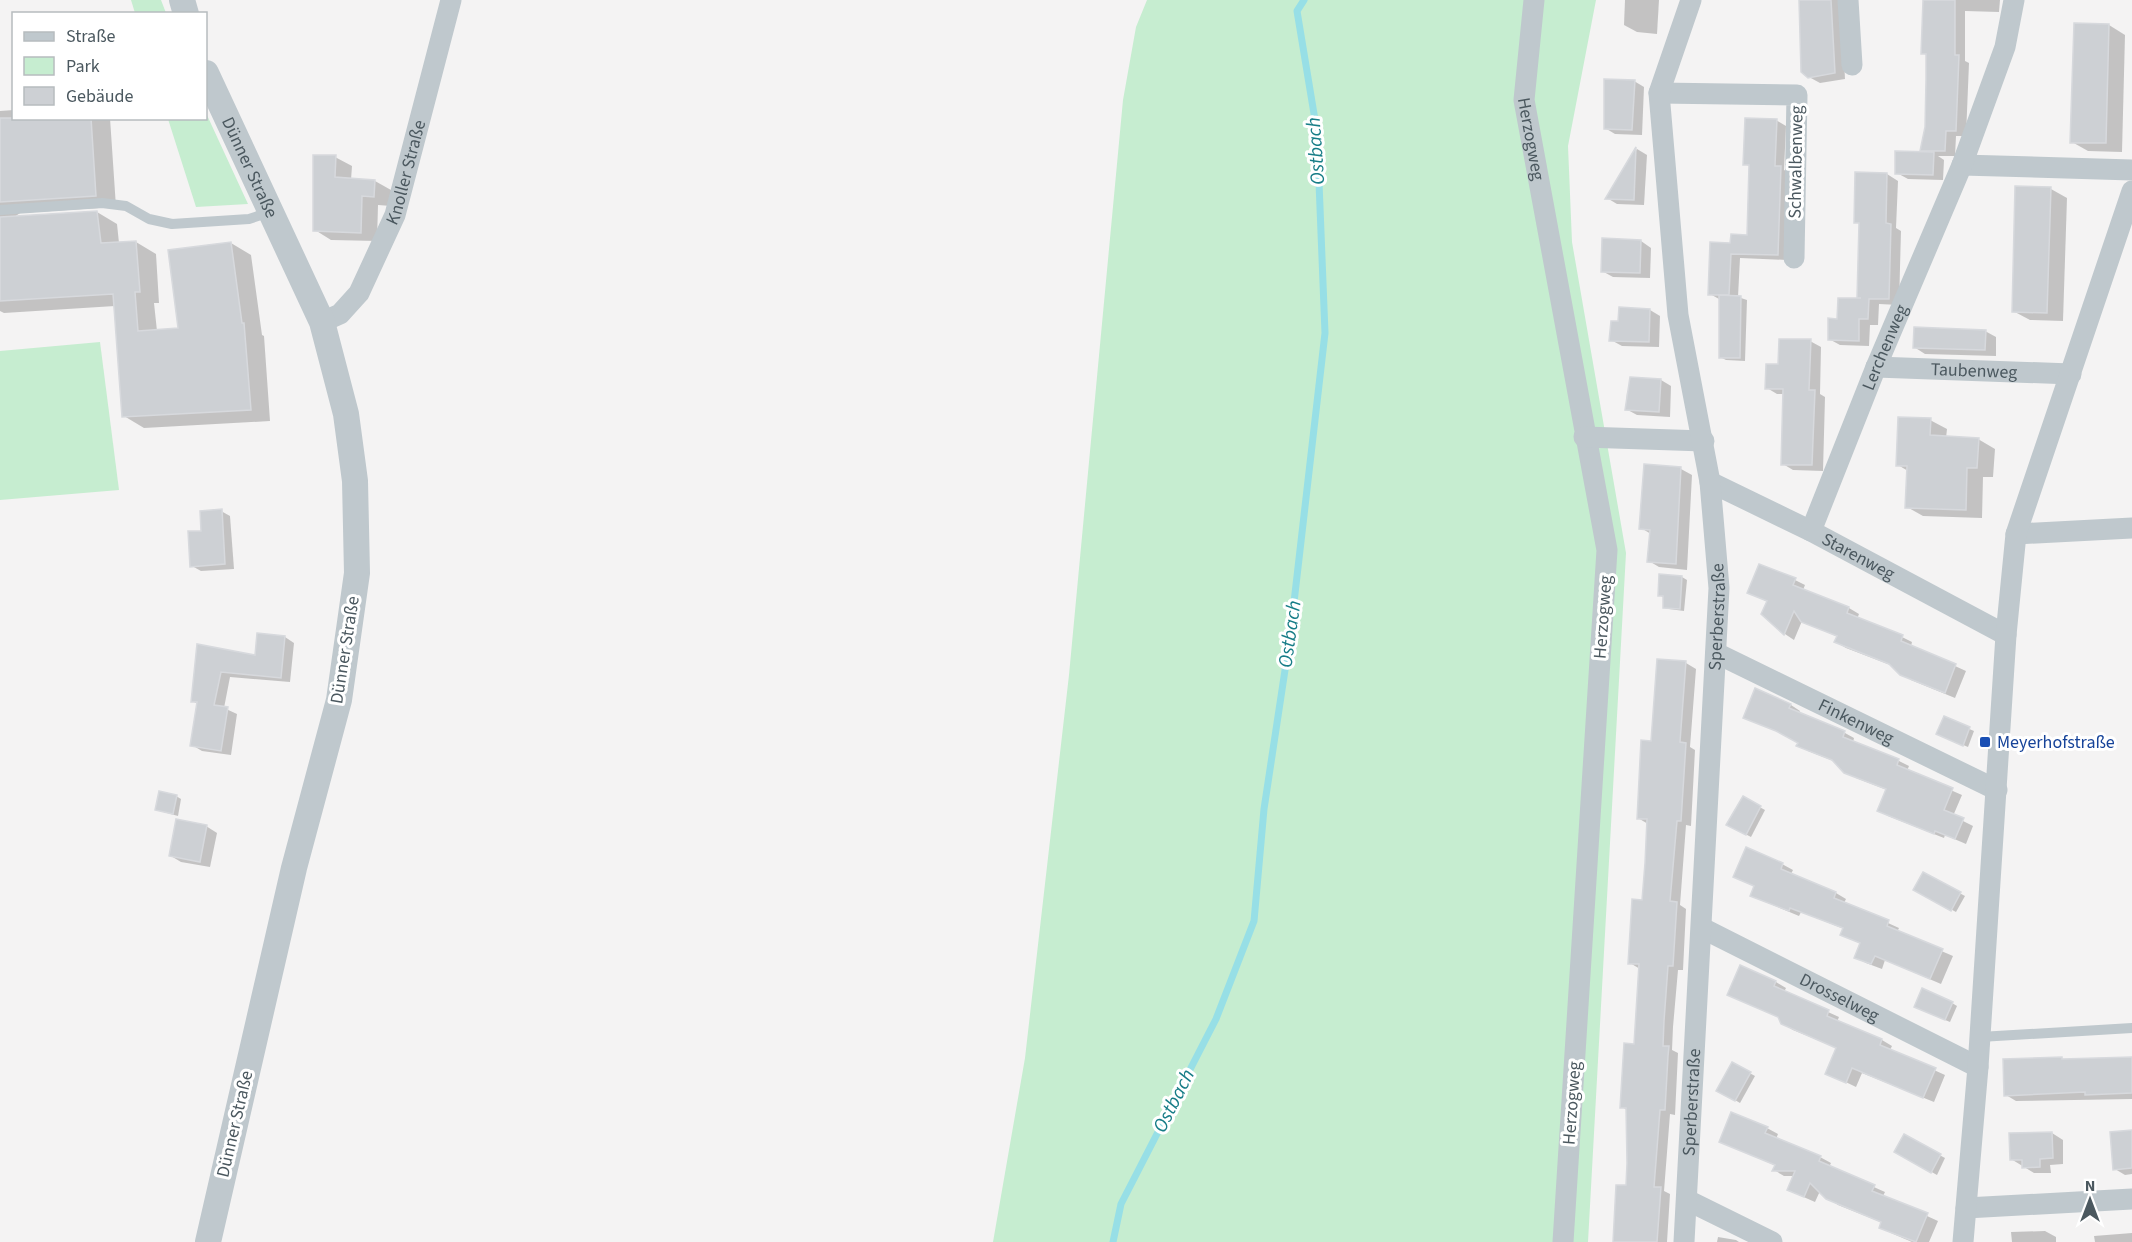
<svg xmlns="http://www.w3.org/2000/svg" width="2132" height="1242" viewBox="0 0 2132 1242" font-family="'Source Sans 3',sans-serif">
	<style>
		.green { fill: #c6edd0 }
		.shadow { fill: #0003 }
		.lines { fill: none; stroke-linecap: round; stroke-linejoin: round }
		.stream { stroke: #97dfe6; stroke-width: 7 }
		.building { fill: #cdd0d4; stroke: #d7d9dd; stroke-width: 1.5 }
		.service { stroke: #bfc8cd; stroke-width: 10 }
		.minor { stroke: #bfc8cd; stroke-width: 21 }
		.tertiary { stroke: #bfc8cd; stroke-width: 26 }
		.transit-dot { fill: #1a4fb4; stroke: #fff; stroke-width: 2 }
		.labels { text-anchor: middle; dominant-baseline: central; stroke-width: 6; stroke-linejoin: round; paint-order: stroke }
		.street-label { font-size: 18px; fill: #4b585f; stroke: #fff }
		.transit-label { font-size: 18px; fill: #164399; stroke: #fff; text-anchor: start }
		.water-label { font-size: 20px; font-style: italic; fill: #177d87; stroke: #fff }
	</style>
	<rect width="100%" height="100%" fill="#f4f3f3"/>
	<!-- green -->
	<g class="green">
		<polygon points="131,0 161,0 166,13 135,13"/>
		<polygon points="1147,0 1596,0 1568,146 1572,242 1626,553 1588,1242 993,1242 1025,1058 1069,675 1123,100 1136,27"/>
		<polygon points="206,113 248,204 196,207 168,119 206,118"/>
		<polygon points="100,342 119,490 0,500 0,351"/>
	</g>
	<!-- shadow -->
	<g class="shadow">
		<polygon points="1625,0 1659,0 1657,34 1637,32 1624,25"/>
		<polygon points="1801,0 1841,0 1845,79 1820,83 1809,77"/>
		<polygon points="1924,0 2000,0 1999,12 1965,11 1965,61 1969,63 1966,136 1956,136 1955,156 1938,156 1944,160 1943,180 1908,179 1897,173 1927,153 1922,150 1926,127 1928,56 1923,53"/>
		<polygon points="2109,25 2125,35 2122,152 2088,151 2072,142"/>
		<polygon points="1634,81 1644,87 1642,135 1615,134 1605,128"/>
		<polygon points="14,110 14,118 110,118 116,207 20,213 13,218 97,212 117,224 119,243 136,242 156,254 159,303 154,303 157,331 180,330 231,243 251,255 262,335 264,336 270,421 144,428 124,416 115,306 4,313 0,311 0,111"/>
		<polygon points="1776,120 1786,126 1784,170 1790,173 1787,260 1740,258 1738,297 1747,300 1745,361 1726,360 1720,357 1719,299 1710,294 1732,244 1748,236 1751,167 1745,164"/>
		<polygon points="1637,149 1647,155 1644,205 1617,204 1607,198"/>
		<polygon points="335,157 352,166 351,180 375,181 391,190 391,206 378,205 377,241 331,240 315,230"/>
		<polygon points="1887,174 1898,181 1896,228 1901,231 1899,305 1879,304 1878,325 1870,325 1869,346 1840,345 1829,339 1838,320 1863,300 1860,224 1855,222"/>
		<polygon points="2051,189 2067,198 2063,321 2030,320 2013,311"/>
		<polygon points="1641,241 1651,248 1650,278 1613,277 1602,271"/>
		<polygon points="1650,310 1660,316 1659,347 1622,346 1611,340"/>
		<polygon points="1985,331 1996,337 1996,356 1925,354 1914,347"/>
		<polygon points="1810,341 1821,347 1820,394 1825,397 1823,471 1793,470 1783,464 1785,394 1777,394 1767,388 1780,365"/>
		<polygon points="1661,380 1671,386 1670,417 1637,415 1626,409 1627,392"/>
		<polygon points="1930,420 1947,429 1946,438 1978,439 1995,449 1993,477 1983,477 1982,518 1923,516 1907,507 1908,471 1898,465"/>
		<polygon points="1646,466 1681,469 1692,475 1687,570 1659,567 1649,561 1651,534 1641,528"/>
		<polygon points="221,511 230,516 234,569 201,571 192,566 203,532"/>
		<polygon points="1682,577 1687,580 1684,611 1669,609 1664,607 1665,598 1659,595"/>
		<polygon points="1795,580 1805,585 1803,590 1849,608 1859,614 1857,619 1902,637 1912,642 1911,646 1966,671 1955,698 1911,680 1893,666 1846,648 1836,642 1838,637 1802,621 1794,640 1785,634 1763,614 1768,602 1749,593"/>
		<polygon points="285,637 294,643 290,682 230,677 224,708 237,714 231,755 202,751 192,745 198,704 192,701 198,645 257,656"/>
		<polygon points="1686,663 1696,669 1690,747 1695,750 1691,826 1686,825 1680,905 1686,909 1683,970 1678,970 1673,1027 1672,1050 1678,1053 1675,1115 1670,1114 1664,1191 1670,1194 1667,1242 1614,1242 1627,1187 1627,1110 1622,1107 1635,1045 1640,969 1630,963 1643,901 1648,824 1638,818 1652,742"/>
		<polygon points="1756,690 1791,705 1800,711 1799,714 1845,733 1854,738 1853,742 1899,761 1909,766 1907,771 1962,795 1953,816 1973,826 1966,844 1945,835 1944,838 1888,816 1878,810 1887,790 1856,778 1836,762 1808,751 1788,736 1745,717"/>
		<polygon points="1944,718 1974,731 1968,747 1942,736"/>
		<polygon points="176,796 181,799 178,816 156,810"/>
		<polygon points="1743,798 1765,810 1751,837 1728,825"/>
		<polygon points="206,826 217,833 210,867 181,862 171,856"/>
		<polygon points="1782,864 1793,870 1791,874 1836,893 1846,899 1844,903 1899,928 1897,932 1953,956 1941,984 1885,960 1882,969 1866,963 1856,957 1861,944 1842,934 1844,929 1801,912 1799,916 1763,901 1752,895 1756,887 1735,877"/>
		<polygon points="1924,874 1965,896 1956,912 1915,890"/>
		<polygon points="1776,982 1786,988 1784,992 1839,1017 1837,1022 1882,1040 1892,1046 1890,1050 1945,1075 1934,1102 1862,1073 1856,1087 1827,1073 1837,1048 1793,1030 1782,1023 1780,1018 1740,1000"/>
		<polygon points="1952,1003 1957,1006 1950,1022 1921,1010"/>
		<polygon points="2132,1058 2132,1099 2016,1101 2006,1095"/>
		<polygon points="1733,1064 1755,1076 1740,1103 1718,1090"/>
		<polygon points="1767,1128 1778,1134 1776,1139 1820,1157 1831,1163 1829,1167 1885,1192 1883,1196 1938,1221 1929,1242 1912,1242 1891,1233 1881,1227 1883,1223 1838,1205 1820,1191 1815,1202 1799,1195 1789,1189 1795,1176 1784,1176 1774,1170 1776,1166 1721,1141"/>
		<polygon points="2132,1132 2132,1174 2125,1175 2115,1169"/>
		<polygon points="2052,1133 2063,1140 2063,1164 2050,1165 2051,1173 2034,1173 2011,1159"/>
		<polygon points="1904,1136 1945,1158 1937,1175 1896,1152"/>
		<polygon points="2045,1231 2056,1237 2056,1242 2012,1242 2011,1232"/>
		<polygon points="2132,1233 2132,1242 2095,1242 2094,1236"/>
		<polygon points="1718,1237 1736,1240 1739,1242 1717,1242"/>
	</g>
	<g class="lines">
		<!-- stream -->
		<polyline class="stream" points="1113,1242 1121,1204 1216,1019 1254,921 1264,809 1290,637 1325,333 1317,132 1297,11 1304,0"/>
	</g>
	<!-- building -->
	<g class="building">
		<polygon points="1799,0 1831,0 1835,73 1808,78 1801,72"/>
		<polygon points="1923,0 1955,0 1955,55 1959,55 1956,131 1946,131 1945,151 1920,151 1925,127 1926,80 1926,54 1921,54"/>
		<polygon points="2074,23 2109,24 2106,143 2070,143"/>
		<polygon points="1604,79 1635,80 1632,130 1604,129"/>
		<polygon points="0,118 91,118 96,196 0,202"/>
		<polygon points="1745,118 1777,119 1775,166 1781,166 1778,255 1731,254 1729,295 1708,295 1710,242 1730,243 1731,234 1747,235 1749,165 1743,165"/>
		<polygon points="1636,147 1634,200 1605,199"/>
		<polygon points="1895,151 1934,152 1933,175 1895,174"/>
		<polygon points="313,155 336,155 335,177 375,180 374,197 362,196 361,233 313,231"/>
		<polygon points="1855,172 1887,173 1886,223 1891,224 1889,299 1869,299 1868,319 1859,319 1859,341 1828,340 1828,318 1837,319 1838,298 1861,298 1857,298 1859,223 1854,223"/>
		<polygon points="2015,186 2051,187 2047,313 2012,312"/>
		<polygon points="97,211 101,243 136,241 140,292 135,292 138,331 178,328 168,250 231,242 242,323 244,323 251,410 122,417 113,294 0,301 0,217"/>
		<polygon points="1602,238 1641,240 1640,273 1601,272"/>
		<polygon points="1719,295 1741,296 1740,358 1719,358"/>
		<polygon points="1619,307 1650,309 1649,342 1609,341 1611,321 1618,321"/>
		<polygon points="1914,327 1986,330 1985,350 1913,348"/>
		<polygon points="1779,339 1811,339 1809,390 1815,390 1812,465 1781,465 1783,389 1765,389 1766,364 1778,364"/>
		<polygon points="1630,377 1661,379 1659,412 1625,410"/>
		<polygon points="1898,417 1931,418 1930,435 1979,438 1977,468 1967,468 1966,510 1905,508 1907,466 1896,466"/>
		<polygon points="1644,464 1681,467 1676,564 1647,562 1650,530 1639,529"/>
		<polygon points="222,509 225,564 190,567 188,531 201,531 200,511"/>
		<polygon points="1759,564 1796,578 1793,585 1849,607 1847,613 1903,635 1901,641 1956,664 1945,693 1900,675 1889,664 1834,642 1837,636 1801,622 1794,611 1784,635 1761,614 1767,601 1747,593"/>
		<polygon points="1659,574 1682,576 1680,609 1663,608 1663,596 1658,596"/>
		<polygon points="257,633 285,636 281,678 221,672 214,705 228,707 221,751 190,746 197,702 191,702 197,644 255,655"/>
		<polygon points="1657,659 1686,661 1680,742 1686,743 1681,821 1677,821 1670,901 1677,902 1673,966 1668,966 1664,1021 1663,1046 1669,1046 1668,1056 1665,1110 1660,1110 1654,1187 1661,1187 1657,1242 1613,1242 1616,1185 1626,1185 1627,1163 1626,1108 1620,1108 1624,1043 1634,1044 1639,964 1628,964 1632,899 1642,900 1645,863 1647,819 1637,819 1641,740 1651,741"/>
		<polygon points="1755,688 1791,704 1789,708 1845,731 1843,737 1899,759 1897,765 1953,788 1944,810 1964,818 1955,839 1935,831 1934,834 1877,811 1886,789 1844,773 1832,760 1796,746 1798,743 1776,731 1743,718"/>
		<polygon points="1944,716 1970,727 1963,746 1936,734"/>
		<polygon points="159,791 177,795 173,814 155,810"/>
		<polygon points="1743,796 1761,806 1746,835 1726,825"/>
		<polygon points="176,819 207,825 200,862 169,856"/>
		<polygon points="1746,847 1783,863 1781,869 1836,892 1834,898 1889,920 1887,926 1943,949 1930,979 1875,956 1871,964 1854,958 1860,943 1840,935 1843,928 1790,908 1789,911 1750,896 1754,886 1733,877"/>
		<polygon points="1923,872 1961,892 1951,911 1913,890"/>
		<polygon points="1740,965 1776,981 1774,986 1829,1010 1827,1016 1882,1039 1880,1045 1936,1068 1923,1098 1852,1068 1846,1083 1825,1074 1836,1048 1781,1024 1778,1017 1727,995"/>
		<polygon points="1922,988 1953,1002 1945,1020 1914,1007"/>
		<polygon points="2062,1057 2062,1059 2132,1057 2132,1093 2085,1095 2085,1092 2004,1096 2003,1059"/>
		<polygon points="1732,1062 1751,1072 1735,1101 1716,1091"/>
		<polygon points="1731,1112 1768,1127 1765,1133 1821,1156 1819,1161 1875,1185 1872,1191 1928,1213 1916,1242 1879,1228 1881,1222 1826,1199 1810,1183 1804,1197 1787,1190 1795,1171 1772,1171 1775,1165 1719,1142"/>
		<polygon points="2132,1130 2132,1168 2113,1170 2110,1132"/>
		<polygon points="2052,1132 2053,1158 2040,1159 2040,1167 2022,1168 2022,1160 2010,1160 2009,1133"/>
		<polygon points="1904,1134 1941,1154 1931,1173 1894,1152"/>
	</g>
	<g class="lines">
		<!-- service -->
		<g class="service">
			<polyline points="0,210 102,203 126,206 149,219 172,224 249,219 270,212"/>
			<polyline points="1980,1037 2132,1028"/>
		</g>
		<!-- minor -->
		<g class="minor">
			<path id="s1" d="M1534 0 1524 100 1607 550 1563 1242"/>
			<polyline points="1848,0 1852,65"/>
			<polyline points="1659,93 1797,95 1794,258"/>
			<polyline points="1962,165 2132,170"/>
			<path id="s2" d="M322 322 340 314 359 293 395 215 451 0"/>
			<path id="s3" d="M1876 367 2071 374"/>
			<polyline points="1584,437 1704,441"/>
			<path id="s4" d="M1710 482 1811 531 2006 635"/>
			<path id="s5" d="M1811 531 1876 367 1962 165 2005 47 2014 0"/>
			<polyline points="2016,534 2132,528"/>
			<path id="s6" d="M1716 653 1997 790"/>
			<path id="s7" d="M1702 928 1978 1067"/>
			<polyline points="1687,1200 1772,1242"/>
			<polyline points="1966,1208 2132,1199"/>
			<path id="s8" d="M1684 1242 1719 588 1710 482 1678 315 1659 93 1691 0"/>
			<polyline points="1963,1242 1978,1067 2006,635 2016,534 2132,191"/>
		</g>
		<!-- tertiary -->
		<g class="tertiary">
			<polyline points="182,0 186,14"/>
			<path id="s9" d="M206 73 322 322 346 414 355 481 357 573 339 700 294 868 208 1242"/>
		</g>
	</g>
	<!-- markers -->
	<rect class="transit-dot" x="1979" y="736" width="12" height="12" rx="3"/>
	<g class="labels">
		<!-- street labels -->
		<g class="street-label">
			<text stroke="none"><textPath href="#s1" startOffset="140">Herzogweg</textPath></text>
			<text transform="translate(1796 162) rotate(-89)">Schwalbenweg</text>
			<text stroke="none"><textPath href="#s9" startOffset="104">Dünner Straße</textPath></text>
			<text stroke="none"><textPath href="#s2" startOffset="178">Knoller Straße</textPath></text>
			<text stroke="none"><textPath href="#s5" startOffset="198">Lerchenweg</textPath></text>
			<text stroke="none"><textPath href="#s3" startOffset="98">Taubenweg</textPath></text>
			<text stroke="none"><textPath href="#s4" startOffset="166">Starenweg</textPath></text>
			<text transform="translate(1603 617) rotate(-86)">Herzogweg</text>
			<text stroke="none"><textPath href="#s8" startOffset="626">Sperberstraße</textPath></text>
			<text transform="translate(345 650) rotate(-81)">Dünner Straße</text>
			<text stroke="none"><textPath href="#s6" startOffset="156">Finkenweg</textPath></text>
			<text stroke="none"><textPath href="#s7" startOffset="154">Drosselweg</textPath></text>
			<text stroke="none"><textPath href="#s8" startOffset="140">Sperberstraße</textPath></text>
			<text transform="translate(1572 1103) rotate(-86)">Herzogweg</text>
			<text transform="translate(235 1124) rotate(-77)">Dünner Straße</text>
		</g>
		<!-- transit labels -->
		<g class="transit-label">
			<text x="1997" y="742">Meyerhofstraße</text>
		</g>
		<!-- water labels -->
		<g class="water-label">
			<text transform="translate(1316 151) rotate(-94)">Ostbach</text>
			<text transform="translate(1290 634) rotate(-82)">Ostbach</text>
			<text transform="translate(1174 1101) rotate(-63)">Ostbach</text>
		</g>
	</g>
	<!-- legend -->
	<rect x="12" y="12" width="195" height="108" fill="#ffffff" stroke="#b7bcbf" stroke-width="1.5"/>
	<rect x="24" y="32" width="30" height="9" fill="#bfc8cd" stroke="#b7bcbf" stroke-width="1.5"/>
	<text x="66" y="42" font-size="18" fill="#4b585f">Straße</text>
	<rect x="24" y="57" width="30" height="18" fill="#c6edd0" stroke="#b7bcbf" stroke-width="1.5"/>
	<text x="66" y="72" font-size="18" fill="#4b585f">Park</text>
	<rect x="24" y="87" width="30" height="18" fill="#cdd0d4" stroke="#b7bcbf" stroke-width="1.5"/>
	<text x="66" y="102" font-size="18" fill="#4b585f">Gebäude</text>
	<!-- north arrow -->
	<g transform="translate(2090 1200)" stroke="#ffffff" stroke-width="4.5" paint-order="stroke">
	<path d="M0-4.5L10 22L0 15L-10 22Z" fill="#4b585f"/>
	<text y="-9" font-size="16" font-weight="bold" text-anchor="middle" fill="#4b585f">N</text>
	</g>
</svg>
